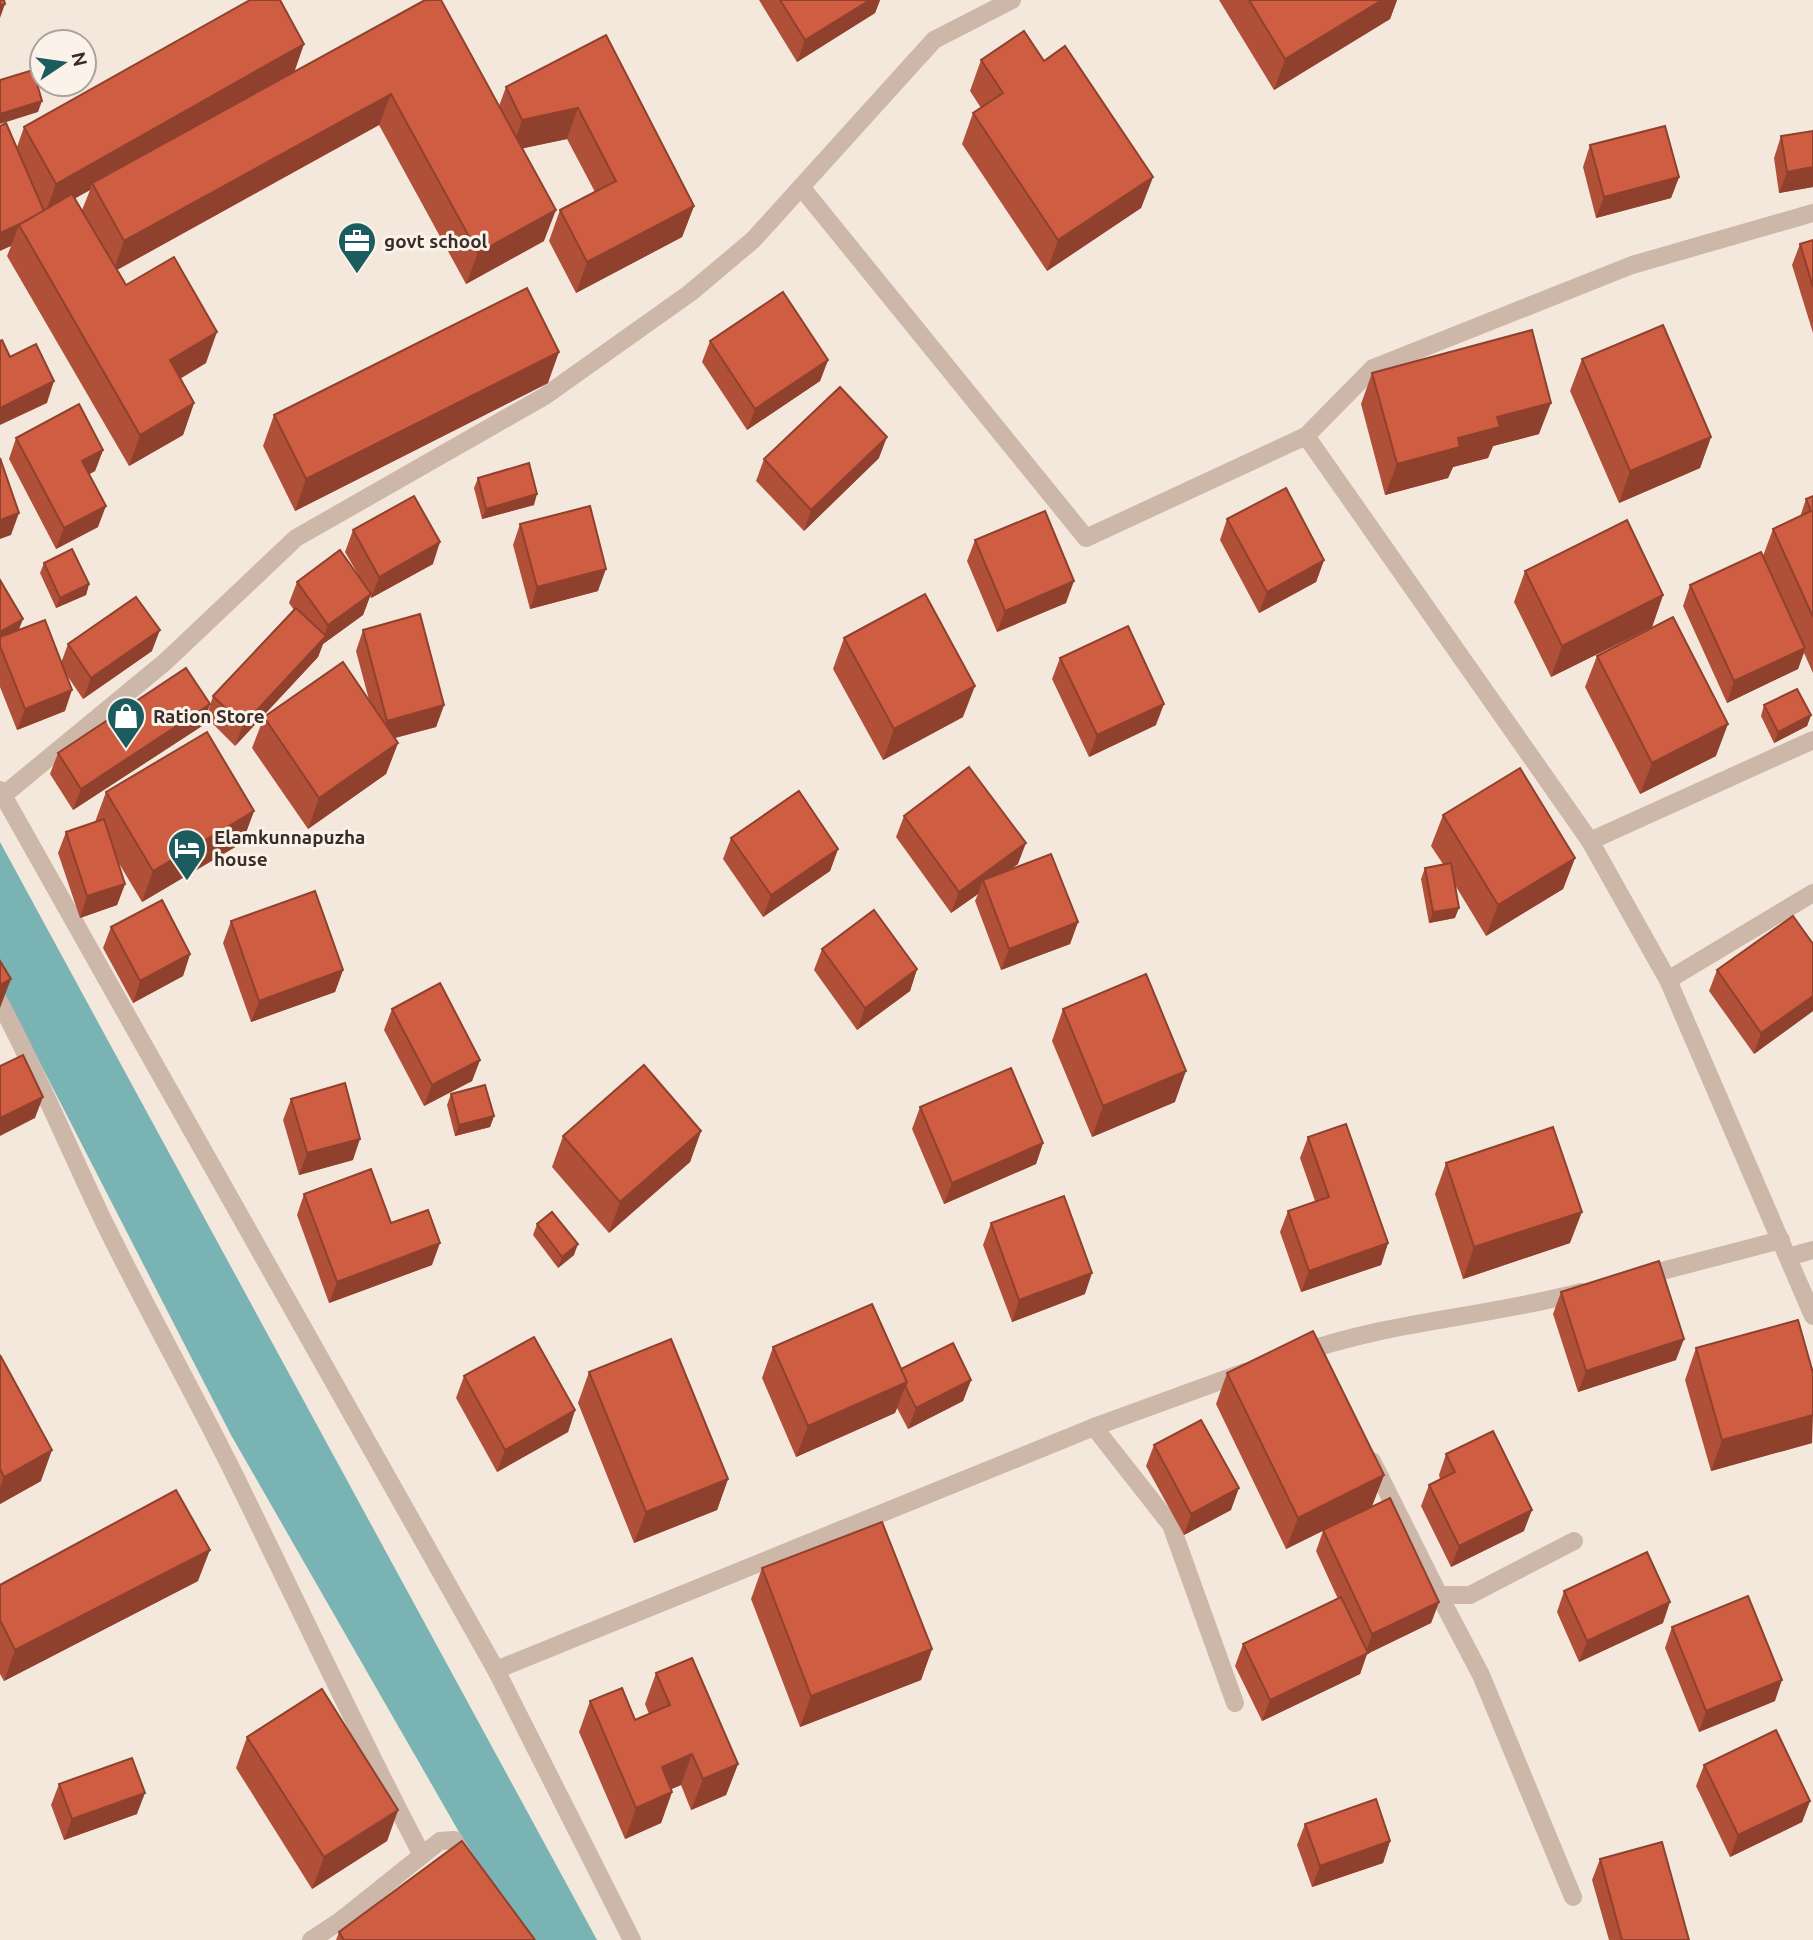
<svg xmlns="http://www.w3.org/2000/svg" width="1813" height="1940" viewBox="0 0 1813 1940" font-family="Ubuntu,sans-serif">
	<style>
		.water { fill: #7ab3b3 }
		.lines { fill: none; stroke-linecap: round; stroke-linejoin: round }
		.minor { stroke: #cdb7a8; stroke-width: 18 }
		.wall { fill: #b15038; fill-rule: evenodd }
		.shaded-wall { fill: #90412e }
		.building { fill: #ce5d41; stroke: #90412e; stroke-width: 2 }
		.labels { text-anchor: middle; dominant-baseline: central; stroke-width: 6; stroke-linejoin: round; paint-order: stroke }
		.poi-label { font-size: 19px; font-weight: bold; fill: #3a2d28; stroke: #fbf2ea; text-anchor: start }
	</style>
	<rect width="100%" height="100%" fill="#f4e8dd"/>
	<!-- water -->
	<polygon class="water" points="0,842 597,1940 521,1940 231,1435 0,985"/>
	<g class="lines">
		<!-- minor -->
		<g class="minor">
			<polyline points="801,187 1086,538 1306,436 1590,841 1668,980 1813,1316"/>
			<polyline points="1306,436 1373,368 1632,265 1813,213"/>
			<polyline points="0,790 496,1670 1094,1427 1245,1372"/>
			<polyline points="0,798 165,662 296,538 545,396 690,293 753,240 934,40 1012,0"/>
			<polyline points="1590,841 1813,740"/>
			<polyline points="1668,980 1813,893"/>
			<path d="M0 1003C38 1074 69 1149 104 1222 146 1308 193 1391 235 1476 297 1602 356 1730 422 1855"/>
			<polyline points="1788,1257 1813,1250"/>
			<polyline points="1639,1277 1781,1240"/>
			<path d="M1298 1354C1389 1321 1488 1317 1581 1292"/>
			<polyline points="1094,1427 1171,1525 1235,1703"/>
			<polyline points="1372,1461 1439,1595 1470,1595 1574,1541"/>
			<polyline points="1439,1595 1481,1675 1573,1897"/>
			<polyline points="496,1670 632,1940"/>
			<polyline points="311,1940 340,1921 440,1841 454,1840 469,1865"/>
		</g>
	</g>
	<!-- wall -->
	<g class="wall">
		<polygon points="759,0 880,0 875,13 797,62"/>
		<polygon points="1219,0 1397,0 1390,19 1274,90"/>
		<path d="M606 35 694 206 682 237 576 293 549 241 560 210 595 192 567 139 522 148 544 241 466 284 379 125 117 270 126 285 206 363 180 379 194 403 183 435 129 466 7 256 11 246 17 147 24 127 294 72 499 106 506 87ZM90 190 82 210 75 198Z"/>
		<polygon points="981,60 1044,61 1153,177 1141,208 1047,271 962,144 973,113 981,108 970,91"/>
		<polygon points="1813,131 1813,187 1779,193 1774,158 1781,136"/>
		<polygon points="1590,145 1679,177 1671,198 1596,218 1583,167"/>
		<polygon points="1813,240 1813,333 1792,265 1800,244"/>
		<polygon points="710,341 828,360 820,381 747,430 702,362"/>
		<polygon points="1582,359 1711,437 1700,468 1619,503 1570,391"/>
		<polygon points="1372,373 1539,434 1493,446 1488,458 1453,467 1448,478 1385,495 1361,404"/>
		<polygon points="548,383 295,511 263,446 274,415"/>
		<polygon points="16,438 103,450 95,471 89,474 98,527 56,549 9,459"/>
		<polygon points="879,458 804,531 756,481 764,459"/>
		<polygon points="478,478 534,505 482,519 474,488"/>
		<polygon points="1813,496 1813,673 1804,653 1798,669 1727,703 1683,606 1690,585 1763,556 1773,529 1800,517 1806,499"/>
		<polygon points="1227,519 1324,560 1316,582 1259,613 1220,540"/>
		<polygon points="520,524 598,591 530,609 513,545"/>
		<polygon points="353,530 433,564 371,598 370,596 363,615 323,644 318,657 235,746 206,717 213,696 294,610 289,603 297,582 359,576 345,552"/>
		<polygon points="975,540 1066,603 997,632 967,561"/>
		<polygon points="44,563 89,584 86,595 56,608 40,573"/>
		<polygon points="1525,571 1663,595 1652,627 1551,677 1514,602"/>
		<polygon points="0,580 19,630 61,663 68,644 152,651 83,699 66,674 65,711 17,730 0,687"/>
		<polygon points="363,630 444,705 436,727 394,738 398,743 386,774 308,829 252,748 264,717 369,700 356,651"/>
		<polygon points="844,638 963,717 883,760 833,669"/>
		<polygon points="1597,656 1716,756 1640,794 1585,687"/>
		<polygon points="1060,658 1156,725 1089,757 1052,679"/>
		<polygon points="210,704 202,726 73,810 50,774 58,753"/>
		<polygon points="1764,705 1811,715 1807,726 1774,743 1761,716"/>
		<polygon points="106,792 254,811 242,843 142,902 117,860 125,884 117,905 80,918 58,853 66,832 95,822"/>
		<polygon points="1443,815 1575,858 1563,889 1486,936 1455,885 1455,918 1429,923 1421,879 1425,868 1443,864 1431,846"/>
		<polygon points="904,816 1018,864 1010,869 1078,922 1070,944 1001,970 975,901 978,894 951,913 896,837"/>
		<polygon points="731,838 838,849 830,871 763,917 723,859"/>
		<polygon points="231,921 343,970 335,992 251,1022 223,943"/>
		<polygon points="111,927 190,954 183,976 133,1003 103,948"/>
		<polygon points="1813,944 1813,1011 1754,1054 1709,991 1717,970"/>
		<polygon points="822,949 917,969 910,991 857,1030 814,970"/>
		<polygon points="392,1009 480,1060 472,1081 424,1106 384,1030"/>
		<polygon points="1063,1009 1175,1102 1092,1137 1052,1041"/>
		<polygon points="451,1094 494,1116 490,1127 455,1136 447,1105"/>
		<polygon points="291,1099 353,1160 299,1175 283,1120"/>
		<polygon points="920,1107 1043,1143 1036,1164 944,1204 912,1129"/>
		<polygon points="701,1131 690,1162 609,1233 552,1167 563,1136"/>
		<polygon points="1308,1137 1388,1243 1381,1265 1301,1292 1280,1232 1288,1211 1315,1201 1300,1158"/>
		<polygon points="1446,1163 1570,1243 1463,1279 1435,1194"/>
		<polygon points="304,1194 391,1223 432,1265 329,1303 297,1215"/>
		<polygon points="991,1223 1085,1294 1012,1322 983,1245"/>
		<polygon points="537,1224 574,1255 558,1268 533,1235"/>
		<polygon points="1561,1292 1676,1360 1578,1392 1553,1314"/>
		<polygon points="773,1347 901,1369 971,1380 963,1401 908,1429 897,1408 895,1413 796,1457 762,1378"/>
		<polygon points="1696,1348 1812,1443 1711,1471 1685,1380"/>
		<polygon points="0,1355 41,1481 0,1504"/>
		<polygon points="589,1372 728,1479 717,1510 634,1543 578,1403"/>
		<polygon points="1227,1373 1384,1475 1372,1506 1439,1602 1431,1623 1367,1654 1360,1674 1262,1721 1235,1666 1243,1644 1338,1599 1316,1551 1323,1531 1286,1549 1216,1404"/>
		<polygon points="464,1376 575,1410 568,1432 497,1472 456,1398"/>
		<polygon points="1154,1445 1231,1510 1184,1535 1146,1466"/>
		<polygon points="1446,1454 1524,1531 1451,1567 1421,1506 1429,1485 1440,1479 1439,1475"/>
		<polygon points="762,1568 932,1649 921,1680 800,1727 751,1599"/>
		<polygon points="198,1581 4,1681 0,1674 0,1585"/>
		<polygon points="1564,1591 1663,1623 1579,1662 1557,1612"/>
		<polygon points="1672,1627 1775,1701 1699,1732 1665,1648"/>
		<polygon points="656,1673 738,1764 726,1795 691,1810 681,1785 671,1789 672,1792 661,1823 625,1839 579,1732 590,1701 635,1720 649,1714 645,1704"/>
		<polygon points="247,1737 398,1810 387,1841 312,1889 236,1768"/>
		<polygon points="1704,1765 1810,1801 1802,1822 1730,1857 1696,1786"/>
		<polygon points="59,1784 137,1814 64,1840 51,1805"/>
		<polygon points="1305,1824 1390,1841 1383,1863 1312,1887 1297,1845"/>
		<polygon points="1600,1859 1689,1940 1609,1940 1592,1880"/>
		<polygon points="339,1932 535,1940 336,1940"/>
	</g>
	<!-- shaded-wall -->
	<g class="shaded-wall">
		<polygon points="870,0 880,0 875,13 797,62 805,40"/>
		<polygon points="1382,0 1397,0 1390,19 1274,90 1285,59"/>
		<polygon points="5,4 0,18 0,5"/>
		<polygon points="304,44 293,76 92,183 90,190 44,216 56,184"/>
		<polygon points="391,94 379,125 113,272 124,241"/>
		<polygon points="42,101 38,112 0,124 0,114"/>
		<polygon points="578,108 567,139 511,151 522,120"/>
		<polygon points="1813,167 1813,187 1779,193 1787,172"/>
		<polygon points="1153,177 1141,208 1047,271 1058,240"/>
		<polygon points="1679,177 1671,198 1596,218 1604,197"/>
		<polygon points="694,206 682,237 576,293 587,262"/>
		<polygon points="556,210 544,241 466,284 478,253"/>
		<polygon points="45,214 19,225 11,246 0,251 0,233"/>
		<polygon points="217,332 206,363 158,391 170,360"/>
		<polygon points="559,352 548,383 295,511 306,479"/>
		<polygon points="828,360 820,381 747,430 755,409"/>
		<polygon points="54,381 47,403 0,425 0,408"/>
		<polygon points="194,403 183,435 129,466 140,435"/>
		<polygon points="1551,403 1539,434 1493,446 1488,458 1453,467 1448,478 1385,495 1397,464 1458,438 1497,417"/>
		<polygon points="887,437 879,458 804,531 811,510"/>
		<polygon points="1711,437 1700,468 1619,503 1630,471"/>
		<polygon points="103,450 95,471 74,483 82,461"/>
		<polygon points="537,494 534,505 482,519 486,509"/>
		<polygon points="106,506 98,527 56,549 64,528"/>
		<polygon points="19,513 11,535 0,539 0,520"/>
		<polygon points="440,542 433,564 371,598 379,577"/>
		<polygon points="1324,560 1316,582 1259,613 1267,592"/>
		<polygon points="606,569 598,591 530,609 537,587"/>
		<polygon points="1074,581 1066,603 997,632 1005,611"/>
		<polygon points="89,584 86,595 56,608 60,598"/>
		<polygon points="371,594 363,615 323,644 318,657 235,746 243,725 322,641 328,625"/>
		<polygon points="1663,595 1652,627 1551,677 1562,646"/>
		<polygon points="23,619 15,640 0,646 0,632"/>
		<polygon points="160,630 152,651 83,699 91,678"/>
		<polygon points="1805,648 1798,669 1727,703 1734,681"/>
		<polygon points="975,686 963,717 883,760 894,729"/>
		<polygon points="72,690 65,711 17,730 25,709"/>
		<polygon points="210,704 202,726 73,810 81,789"/>
		<polygon points="1164,704 1156,725 1089,757 1097,735"/>
		<polygon points="444,705 436,727 380,742 387,721"/>
		<polygon points="1811,715 1807,726 1774,743 1778,732"/>
		<polygon points="1728,724 1716,756 1640,794 1652,763"/>
		<polygon points="398,743 386,774 308,829 319,798"/>
		<polygon points="254,811 242,843 142,902 153,871"/>
		<polygon points="1026,843 1018,864 985,888 983,880 978,894 951,913 959,892"/>
		<polygon points="838,849 830,871 763,917 771,895"/>
		<polygon points="1575,858 1563,889 1486,936 1498,905"/>
		<polygon points="125,884 117,905 80,918 87,896"/>
		<polygon points="1459,908 1455,918 1429,923 1433,912"/>
		<polygon points="1078,922 1070,944 1001,970 1009,949"/>
		<polygon points="190,954 183,976 133,1003 140,981"/>
		<polygon points="917,969 910,991 857,1030 865,1008"/>
		<polygon points="343,970 335,992 251,1022 259,1001"/>
		<polygon points="11,979 0,1008 0,985"/>
		<polygon points="1813,996 1813,1011 1754,1054 1761,1033"/>
		<polygon points="480,1060 472,1081 424,1106 432,1085"/>
		<polygon points="1186,1071 1175,1102 1092,1137 1103,1106"/>
		<polygon points="43,1097 35,1118 0,1136 0,1118"/>
		<polygon points="494,1116 490,1127 455,1136 459,1125"/>
		<polygon points="701,1131 690,1162 609,1233 620,1202"/>
		<polygon points="360,1139 353,1160 299,1175 307,1153"/>
		<polygon points="1043,1143 1036,1164 944,1204 952,1183"/>
		<polygon points="1582,1212 1570,1243 1463,1279 1474,1247"/>
		<polygon points="440,1243 432,1265 329,1303 337,1282"/>
		<polygon points="1388,1243 1381,1265 1301,1292 1309,1271"/>
		<polygon points="578,1244 574,1255 558,1268 562,1257"/>
		<polygon points="1092,1273 1085,1294 1012,1322 1019,1300"/>
		<polygon points="1684,1339 1676,1360 1578,1392 1586,1371"/>
		<polygon points="971,1380 963,1401 908,1429 916,1408"/>
		<polygon points="907,1382 895,1413 796,1457 808,1426"/>
		<polygon points="575,1410 568,1432 497,1472 505,1450"/>
		<polygon points="1813,1415 1812,1443 1711,1471 1722,1440"/>
		<polygon points="52,1450 41,1481 0,1504 0,1488 4,1477"/>
		<polygon points="1384,1475 1372,1506 1286,1549 1298,1518"/>
		<polygon points="728,1479 717,1510 634,1543 646,1512"/>
		<polygon points="1239,1488 1231,1510 1184,1535 1191,1514"/>
		<polygon points="1532,1510 1524,1531 1451,1567 1459,1546"/>
		<polygon points="210,1550 198,1581 4,1681 15,1650"/>
		<polygon points="1439,1602 1431,1623 1367,1654 1360,1674 1262,1721 1270,1700 1365,1654 1372,1634"/>
		<polygon points="1670,1602 1663,1623 1579,1662 1587,1641"/>
		<polygon points="932,1649 921,1680 800,1727 811,1696"/>
		<polygon points="1782,1680 1775,1701 1699,1732 1706,1711"/>
		<polygon points="692,1754 681,1785 651,1798 662,1767"/>
		<polygon points="738,1764 726,1795 691,1810 703,1779"/>
		<polygon points="672,1792 661,1823 625,1839 636,1808"/>
		<polygon points="145,1793 137,1814 64,1840 72,1819"/>
		<polygon points="1810,1801 1802,1822 1730,1857 1738,1835"/>
		<polygon points="398,1810 387,1841 312,1889 324,1857"/>
		<polygon points="1390,1841 1383,1863 1312,1887 1320,1866"/>
	</g>
	<!-- building -->
	<g class="building">
		<polygon points="0,0 4,0 5,4 0,5"/>
		<polygon points="250,0 280,0 304,44 56,184 24,127"/>
		<polygon points="425,0 441,0 556,210 478,253 391,94 124,241 92,183"/>
		<polygon points="780,0 870,0 805,40"/>
		<polygon points="1249,0 1382,0 1285,59"/>
		<polygon points="1024,31 1044,61 1065,46 1153,177 1058,240 973,113 1003,93 981,60"/>
		<polygon points="606,35 694,206 587,262 560,210 616,181 578,108 522,120 506,87"/>
		<polygon points="33,70 42,101 0,114 0,80"/>
		<polygon points="6,123 44,211 22,223 0,233 0,126"/>
		<polygon points="1665,126 1679,177 1604,197 1590,145"/>
		<polygon points="1813,131 1813,167 1787,172 1781,136"/>
		<polygon points="72,194 126,285 174,257 217,332 170,360 194,403 140,435 19,225"/>
		<polygon points="1813,240 1813,287 1800,244"/>
		<polygon points="527,288 559,352 306,479 274,415"/>
		<polygon points="783,292 828,360 755,409 710,341"/>
		<polygon points="1663,325 1711,437 1630,471 1582,359"/>
		<polygon points="1532,330 1551,403 1497,417 1500,427 1458,438 1460,447 1397,464 1372,373"/>
		<polygon points="2,340 10,357 36,344 54,381 0,408 0,341"/>
		<polygon points="840,387 887,437 811,510 764,459"/>
		<polygon points="79,404 103,450 82,461 106,506 64,528 16,438"/>
		<polygon points="0,458 19,513 0,520"/>
		<polygon points="529,463 537,494 486,509 478,478"/>
		<polygon points="1286,488 1324,560 1267,592 1227,519"/>
		<polygon points="414,496 440,542 379,577 353,530"/>
		<polygon points="1813,496 1813,617 1773,529 1811,511 1806,499"/>
		<polygon points="590,506 606,569 537,587 520,524"/>
		<polygon points="1045,511 1074,581 1005,611 975,540"/>
		<polygon points="1627,520 1663,595 1562,646 1525,571"/>
		<polygon points="72,549 89,584 60,598 44,563"/>
		<polygon points="340,550 371,594 328,625 297,582"/>
		<polygon points="1761,552 1805,648 1734,681 1690,585"/>
		<polygon points="0,580 23,619 0,632"/>
		<polygon points="925,594 975,686 894,729 844,638"/>
		<polygon points="136,597 160,630 91,678 68,644"/>
		<polygon points="296,608 326,636 243,725 213,696"/>
		<polygon points="420,614 444,705 387,721 363,630"/>
		<polygon points="1673,617 1728,724 1652,763 1597,656"/>
		<polygon points="45,620 72,690 25,709 0,646 0,637"/>
		<polygon points="1128,626 1164,704 1097,735 1060,658"/>
		<polygon points="343,662 398,743 319,798 264,717"/>
		<polygon points="186,668 210,704 81,789 58,753"/>
		<polygon points="1797,689 1811,715 1778,732 1764,705"/>
		<polygon points="207,732 254,811 153,871 106,792"/>
		<polygon points="969,767 1026,843 959,892 904,816"/>
		<polygon points="1520,768 1575,858 1498,905 1443,815"/>
		<polygon points="799,791 838,849 771,895 731,838"/>
		<polygon points="104,819 125,884 87,896 66,832"/>
		<polygon points="1051,854 1078,922 1009,949 983,880"/>
		<polygon points="1451,863 1459,908 1433,912 1425,868"/>
		<polygon points="315,891 343,970 259,1001 231,921"/>
		<polygon points="162,900 190,954 140,981 111,927"/>
		<polygon points="874,910 917,969 865,1008 822,949"/>
		<polygon points="1793,916 1813,944 1813,996 1761,1033 1717,970"/>
		<polygon points="0,961 11,979 0,985"/>
		<polygon points="1146,974 1186,1071 1103,1106 1063,1009"/>
		<polygon points="440,983 480,1060 432,1085 392,1009"/>
		<polygon points="23,1055 43,1097 0,1118 0,1066"/>
		<polygon points="644,1065 701,1131 620,1202 563,1136"/>
		<polygon points="1011,1068 1043,1143 952,1183 920,1107"/>
		<polygon points="345,1083 360,1139 307,1153 291,1099"/>
		<polygon points="485,1085 494,1116 459,1125 451,1094"/>
		<polygon points="1346,1124 1388,1243 1309,1271 1288,1211 1329,1197 1308,1137"/>
		<polygon points="1553,1127 1582,1212 1474,1247 1446,1163"/>
		<polygon points="371,1169 391,1223 428,1210 440,1243 337,1282 304,1194"/>
		<polygon points="1064,1196 1092,1273 1019,1300 991,1223"/>
		<polygon points="552,1212 578,1244 562,1257 537,1224"/>
		<polygon points="1659,1261 1684,1339 1586,1371 1561,1292"/>
		<polygon points="872,1304 907,1382 808,1426 773,1347"/>
		<polygon points="1798,1320 1813,1373 1813,1415 1722,1440 1696,1348"/>
		<polygon points="1313,1331 1384,1475 1298,1518 1227,1373"/>
		<polygon points="534,1337 575,1410 505,1450 464,1376"/>
		<polygon points="671,1339 728,1479 646,1512 589,1372"/>
		<polygon points="953,1343 971,1380 916,1408 905,1386 907,1382 901,1369"/>
		<polygon points="0,1355 52,1450 4,1477 0,1469"/>
		<polygon points="1201,1420 1239,1488 1191,1514 1154,1445"/>
		<polygon points="1493,1431 1532,1510 1459,1546 1429,1485 1455,1472 1446,1454"/>
		<polygon points="176,1490 210,1550 15,1650 0,1620 0,1585"/>
		<polygon points="1390,1498 1439,1602 1372,1634 1323,1530"/>
		<polygon points="882,1522 932,1649 811,1696 762,1568"/>
		<polygon points="1647,1552 1670,1602 1587,1641 1564,1591"/>
		<polygon points="1748,1596 1782,1680 1706,1711 1672,1627"/>
		<polygon points="1341,1597 1368,1653 1270,1700 1243,1644"/>
		<polygon points="692,1658 738,1764 703,1779 692,1754 662,1767 672,1792 636,1808 590,1701 622,1688 635,1720 670,1705 656,1673"/>
		<polygon points="322,1689 398,1810 324,1857 247,1737"/>
		<polygon points="1776,1730 1810,1801 1738,1835 1704,1765"/>
		<polygon points="132,1758 145,1793 72,1819 59,1784"/>
		<polygon points="1376,1799 1390,1841 1320,1866 1305,1824"/>
		<polygon points="462,1841 535,1940 344,1940 339,1932"/>
		<polygon points="1662,1842 1689,1940 1622,1940 1600,1859"/>
	</g>
	<!-- icons -->
	<defs>
		<symbol id="office-pin" viewBox="-11 -11 22 30"><path d="M0 17L-7.5 6A9.5 9.5 0 1 1 7.5 6Z" fill="#1b5d5e" stroke="#fbf2ea"/><path d="M-6-3h4V-5.5h4V-3h4V5H-6ZM-1-4.5V-3h2v-1.5ZM-6 0V1H6V0Z" fill="#fff"/></symbol>
		<symbol id="shop-pin" viewBox="-11 -11 22 30"><path d="M0 17L-7.5 6A9.5 9.5 0 1 1 7.5 6Z" fill="#1b5d5e" stroke="#fbf2ea"/><path d="M-5-2.5h2.3a2.7 3.5 0 0 1 5.4 0H5L5.5 6h-11ZM-1.5-2.5h3a1.5 2.3 0 0 0-3 0Z" fill="#fff"/></symbol>
		<symbol id="hotel-pin" viewBox="-11 -11 22 30"><path d="M0 17L-7.5 6A9.5 9.5 0 1 1 7.5 6Z" fill="#1b5d5e" stroke="#fbf2ea"/><path d="M-6-4.5h1.5V1H6V5H4.5V3h-9V5H-6ZM-4 0a1.8 1.8 0 1 1 3.6 0ZM.5 0V-2.5h3Q6-2.5 6 0Z" fill="#fff"/></symbol>
	</defs>
	<g fill-rule="evenodd">
		<use href="#office-pin" x="335" y="219" width="44" height="60"/>
		<use href="#shop-pin" x="104" y="694" width="44" height="60"/>
		<use href="#hotel-pin" x="165" y="826" width="44" height="60"/>
	</g>
	<g class="labels">
		<!-- poi labels -->
		<g class="poi-label">
			<text x="384" y="241">govt school</text>
			<text x="153" y="716">Ration Store</text>
			<text x="214" y="837">Elamkunnapuzha<tspan x="214" dy="22">house</tspan></text>
		</g>
	</g>
	<!-- north arrow -->
	<g transform="translate(63 63) rotate(77)"><circle r="33" fill="#fbf2ea" stroke="#aea39c" stroke-width="2"/>
	<path d="M0-5L12 26L0 18L-12 26Z" fill="#1b5d5e"/>
	<text y="-10" font-size="19" font-weight="bold" text-anchor="middle" fill="#3a2d28">N</text>
	</g>
</svg>
